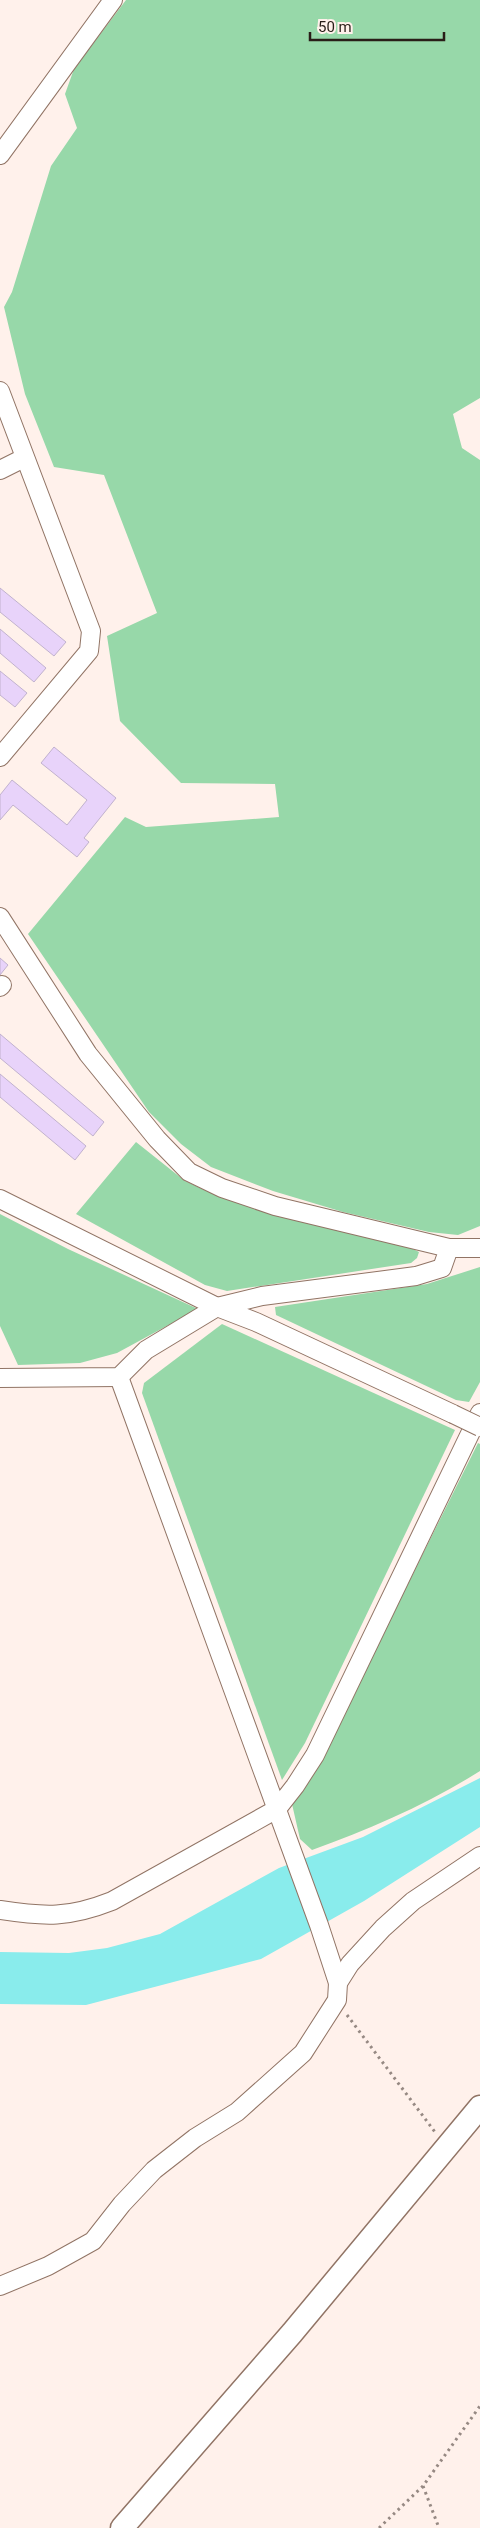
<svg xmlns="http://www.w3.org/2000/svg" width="480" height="2528" viewBox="0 0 480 2528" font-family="Roboto,sans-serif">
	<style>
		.forest { fill: #97d8a9 }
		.water { fill: #89ecec }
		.building { fill: #e8d3fa; stroke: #c1b2ce }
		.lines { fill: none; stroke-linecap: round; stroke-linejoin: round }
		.minor-casing { stroke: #917465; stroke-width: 20 }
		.tertiary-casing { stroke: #917465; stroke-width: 25 }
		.path { stroke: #968983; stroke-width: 3; stroke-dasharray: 2.5 4; stroke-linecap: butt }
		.minor { stroke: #fff; stroke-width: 18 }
		.tertiary { stroke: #fff; stroke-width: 22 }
		.minor-bridge-casing { stroke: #917465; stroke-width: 20; stroke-linecap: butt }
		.minor-bridge { stroke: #fff; stroke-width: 18 }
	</style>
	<rect width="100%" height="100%" fill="#fff1eb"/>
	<!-- forest -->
	<g class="forest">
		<polygon points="126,0 480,0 480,398 453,414 462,448 480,460 480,1226 458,1235 429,1232 343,1212 273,1191 211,1167 181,1144 149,1112 28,934 125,817 146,827 279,817 275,784 181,783 120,721 107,636 157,613 104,475 54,467 25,394 4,307 12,292 51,166 77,128 65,94 74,69"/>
		<polygon points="136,1142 185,1181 213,1194 405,1245 419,1252 417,1258 411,1263 227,1291 205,1285 76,1214"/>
		<polygon points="0,1214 68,1249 198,1309 117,1353 80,1363 18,1365 0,1326"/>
		<polygon points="480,1267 480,1382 469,1402 456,1400 276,1315 275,1307 427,1284"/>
		<polygon points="222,1324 455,1430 305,1743 282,1780 142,1393 144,1383"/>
		<path d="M478 1443 480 1444V1771C428 1804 370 1829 312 1850L300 1839 292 1804 322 1757Z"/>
	</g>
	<!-- water -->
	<polygon class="water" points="480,1778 480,1827 364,1901 261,1959 86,2005 0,2004 0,1952 69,1953 107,1948 160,1934 279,1868 363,1837"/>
	<!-- building -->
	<g class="building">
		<polygon points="0,588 66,642 54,656 0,612"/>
		<polygon points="0,629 46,668 34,682 0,653"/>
		<polygon points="0,671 27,693 15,707 0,695"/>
		<polygon points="54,747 116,798 84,838 89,842 77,857 13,805 0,820 0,795 12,780 67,825 87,800 41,763"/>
		<polygon points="0,958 8,965 0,975"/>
		<polygon points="0,1034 104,1122 93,1136 0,1058"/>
		<polygon points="0,1074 86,1146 75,1160 0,1097"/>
	</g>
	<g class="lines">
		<defs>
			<g id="minor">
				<polyline points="0,155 113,0"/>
				<polyline points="0,391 91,631 89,651 0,757"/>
				<polyline points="0,470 24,458"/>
				<polyline points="0,917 88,1054 157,1139 189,1172 222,1188 275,1206 449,1248 480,1248"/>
				<polyline points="0,987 2,985"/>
				<polyline points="0,1199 217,1307 256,1322 453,1414"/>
				<polyline points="119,1377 319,1925 338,1983"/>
				<polyline points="0,1378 119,1377 146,1350 217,1307 262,1296 416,1276 442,1268 449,1248"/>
				<path d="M0 1910C45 1917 69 1918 112 1901L277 1809 295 1786 315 1755 480 1413"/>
				<polyline points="0,2286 48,2266 93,2241 122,2204 154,2170 195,2138 237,2112 303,2053 337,2000 338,1983 350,1964 383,1928 413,1901 480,1856"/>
			</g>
			<polyline id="tertiary" points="122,2528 292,2333 480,2107"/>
		</defs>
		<!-- minor casing -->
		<use href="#minor" class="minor-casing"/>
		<!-- tertiary casing -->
		<use href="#tertiary" class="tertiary-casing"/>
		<!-- path -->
		<g class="path">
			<polyline points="347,2015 435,2132"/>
			<polyline points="423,2486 439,2528"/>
			<polyline points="379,2528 423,2486 480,2406"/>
		</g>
		<!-- minor -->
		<use href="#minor" class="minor"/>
		<!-- tertiary -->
		<use href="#tertiary" class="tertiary"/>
		<defs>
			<polyline id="minor-bridge" points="453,1414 480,1427"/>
		</defs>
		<!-- minor-bridge casing -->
		<use href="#minor-bridge" class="minor-bridge-casing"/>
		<!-- minor-bridge -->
		<use href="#minor-bridge" class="minor-bridge"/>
	</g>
	<!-- scale -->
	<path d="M310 32v8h134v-8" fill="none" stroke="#291e18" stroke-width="2.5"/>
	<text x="318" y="32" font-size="15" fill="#291e18" stroke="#fff1eb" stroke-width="4" paint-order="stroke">50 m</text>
</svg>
